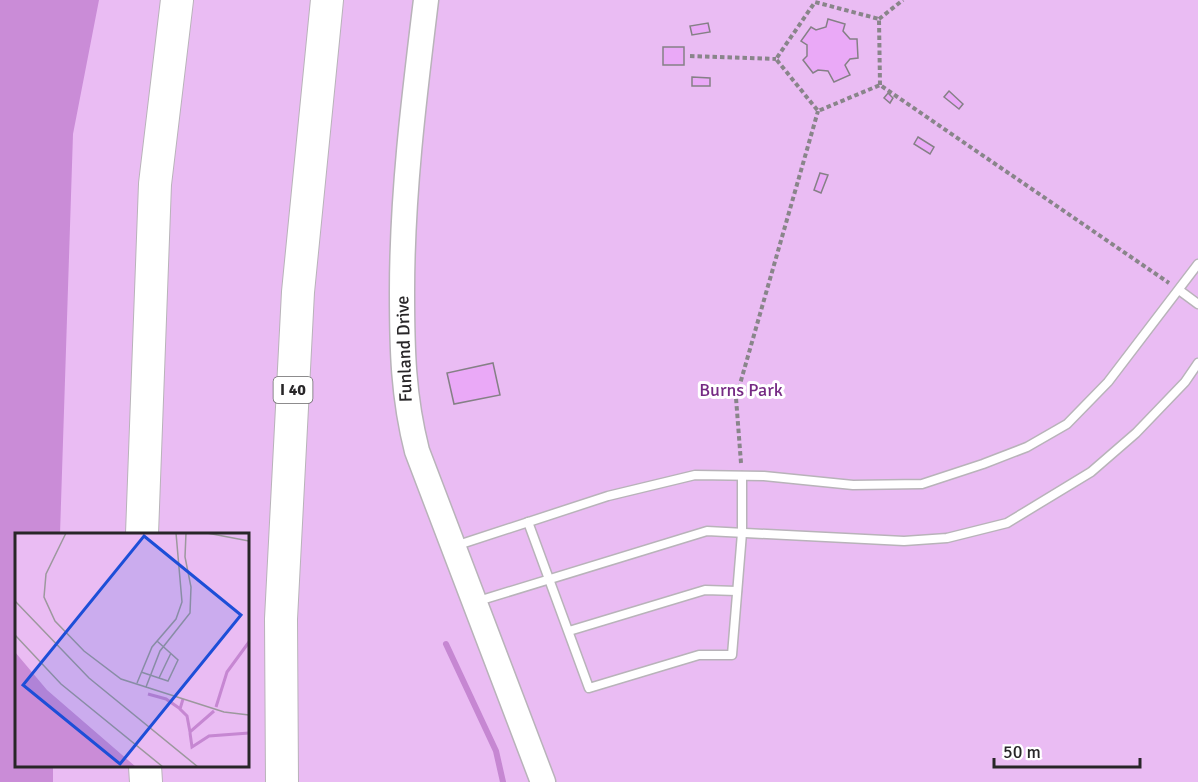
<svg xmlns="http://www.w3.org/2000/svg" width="1198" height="782" viewBox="0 0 1198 782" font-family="Signika,sans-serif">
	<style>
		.green { fill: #eabcf3; fill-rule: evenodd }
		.forest { fill: #ca8cd7 }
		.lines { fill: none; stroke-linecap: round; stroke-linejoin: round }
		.stream { stroke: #c687d2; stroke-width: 6 }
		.building { fill: #eaa9f7; stroke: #858086; stroke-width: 1.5 }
		.lane-casing { stroke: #b8b3b9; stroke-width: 11 }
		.secondary-casing { stroke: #b8b3b9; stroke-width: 27 }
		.highway-casing { stroke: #b8b3b9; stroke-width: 34 }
		.path { stroke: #89858a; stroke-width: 4; stroke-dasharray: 4.5 3; stroke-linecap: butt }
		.lane { stroke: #fff; stroke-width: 8 }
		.secondary { stroke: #fff; stroke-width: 24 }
		.highway { stroke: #fff; stroke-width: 32 }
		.labels { text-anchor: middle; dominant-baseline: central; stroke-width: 6; stroke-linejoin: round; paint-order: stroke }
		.shield { fill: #fff; stroke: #686768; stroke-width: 1.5 }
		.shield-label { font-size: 16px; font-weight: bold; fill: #282628 }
		.street-label { font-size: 18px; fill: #282628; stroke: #fff }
		.park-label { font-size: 18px; fill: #752a83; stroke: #fff }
		.inset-river { fill: none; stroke: #c687d2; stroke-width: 3 }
		.inset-road { fill: none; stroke: #9c989d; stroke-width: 1.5 }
		.view { fill: #1d4ed8; fill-opacity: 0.15; stroke: #1d4ed8; stroke-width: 3 }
		.inset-edge { fill: none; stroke: #282628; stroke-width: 3 }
	</style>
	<rect width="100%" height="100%" fill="#eae4eb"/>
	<!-- green -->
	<path class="green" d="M0 0H1198V782H0ZM16 534H248V766H16Z"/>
	<!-- forest -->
	<polygon class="forest" points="0,0 99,0 73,134 60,534 16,534 16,766 53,766 53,782 0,782"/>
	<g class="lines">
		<!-- stream -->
		<polyline class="stream" points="446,644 496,751 503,782"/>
	</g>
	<!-- building -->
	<g class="building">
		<polygon points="828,19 845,24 843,31 850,39 857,39 858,58 850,59 845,65 850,75 834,82 828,71 818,70 813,73 803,60 807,56 807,45 801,41 811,27 816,30 826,27"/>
		<polygon points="708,23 710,32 692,35 690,26"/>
		<rect x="663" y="47" width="21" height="18"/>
		<polygon points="692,77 710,78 710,86 692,86"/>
		<polygon points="949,91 963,104 959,109 944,97"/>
		<polygon points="888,93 893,98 890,103 884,98"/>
		<polygon points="918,137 934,147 930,154 914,144"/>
		<polygon points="820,173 828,175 821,193 814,190"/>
		<polygon points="493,363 500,395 454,404 447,373"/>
	</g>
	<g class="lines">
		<defs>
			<g id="lane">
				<polyline points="1179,290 1198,304"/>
				<polyline points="528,522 589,688 699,655 732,655 742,533 742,476"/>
				<polyline points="455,546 608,496 695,475 764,476 853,485 922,484 983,464 1027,447 1067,424 1108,382 1198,264"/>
				<polyline points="475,602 707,531 904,541 947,538 1007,523 1091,472 1136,433 1185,382 1198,363"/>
				<polyline points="569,631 705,590 737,591"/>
			</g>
			<path id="secondary" d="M426 0C414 98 402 194 402 292 402 349 403 396 417 451L543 782"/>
			<g id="highway">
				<polyline points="142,534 155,184 177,0"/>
				<polyline points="145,766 146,782"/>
				<polyline points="282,782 281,619 298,292 327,0"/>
			</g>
		</defs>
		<!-- lane casing -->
		<use href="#lane" class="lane-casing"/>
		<!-- secondary casing -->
		<use href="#secondary" class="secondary-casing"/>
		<!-- highway casing -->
		<use href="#highway" class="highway-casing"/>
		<!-- path -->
		<g class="path">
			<polyline points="879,19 903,0"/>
			<polyline points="690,56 776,59"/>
			<polyline points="880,85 879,19 815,2 776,59 818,111 880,85 1169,283"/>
			<polyline points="741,463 736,398 818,111"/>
		</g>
		<!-- lane -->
		<use href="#lane" class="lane"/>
		<!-- secondary -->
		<use href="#secondary" class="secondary"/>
		<!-- highway -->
		<use href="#highway" class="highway"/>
	</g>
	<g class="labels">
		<!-- shield labels -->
		<rect class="shield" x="273.5" y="377" width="39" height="26" rx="4.5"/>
		<g class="shield-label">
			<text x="293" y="390">I 40</text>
		</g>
		<!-- street labels -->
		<g class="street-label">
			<text transform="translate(404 349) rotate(-92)">Funland Drive</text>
		</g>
		<!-- park labels -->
		<g class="park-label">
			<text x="741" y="390">Burns Park</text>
		</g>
	</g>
	<!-- overview -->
	<g transform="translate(15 533)">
		<rect width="234" height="234" fill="#eae4eb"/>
		<path d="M0 0H234V234H0Z" fill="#eabcf3"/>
		<path d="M0 119 32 157 121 234H0Z" fill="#ca8cd7"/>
		<path class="inset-river" d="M133 161 151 166 164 175M168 166 165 176 172 183 175 199 199 178M201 174 212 139 234 109M175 200 177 214 194 203 234 200"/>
		<path class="inset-road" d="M51 0 31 41 29 64 40 88 69 118 106 146 209 179 234 182M192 0 234 8M0 68 74 145 183 234M0 102 46 151 148 234M126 139 153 148 163 127 142 108M144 145 156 120M122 150 137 114 161 86 167 69 161 0M131 154 145 118 175 80 176 54 170 24 171 0"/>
		<path class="view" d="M129 3 226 82 105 231 8 152Z"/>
		<rect width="234" height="234" class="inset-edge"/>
	</g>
	<!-- scale -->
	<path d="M994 758v9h146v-9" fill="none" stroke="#282628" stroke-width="3"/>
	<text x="1003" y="758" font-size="18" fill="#282628" stroke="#ffffff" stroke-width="4.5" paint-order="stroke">50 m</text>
</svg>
